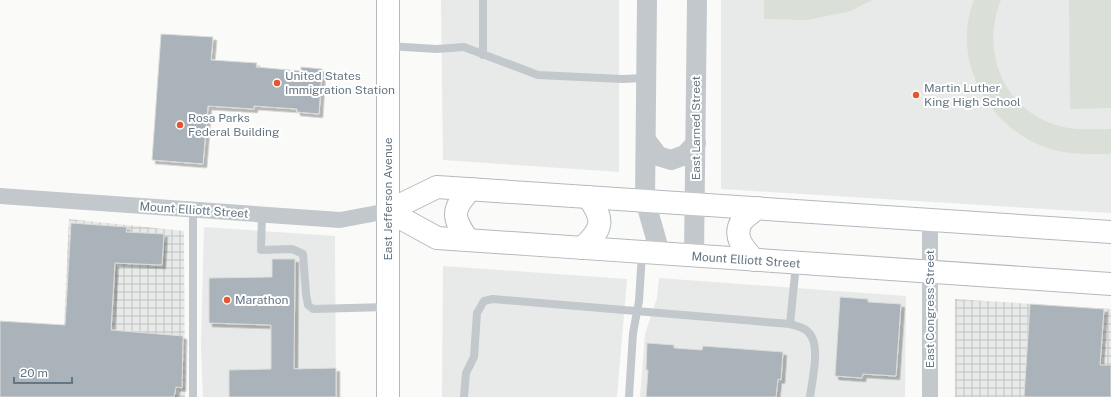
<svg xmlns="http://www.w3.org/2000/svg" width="1111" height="397" viewBox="0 0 1111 397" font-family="'Public Sans',sans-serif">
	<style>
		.built { fill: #e8e9e9 }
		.industrial { fill: url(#industrial-grid) }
		.green { fill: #dadfd7 }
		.building { fill: #aab3b9; stroke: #dcdcda; filter: url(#shadow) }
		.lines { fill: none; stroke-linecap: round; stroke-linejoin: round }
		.secondary-casing { stroke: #b3babf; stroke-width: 24 }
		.service { stroke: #c3c8cc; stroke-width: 8 }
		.minor { stroke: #c3c8cc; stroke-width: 16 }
		.tertiary { stroke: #c3c8cc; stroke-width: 20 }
		.secondary { stroke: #fff; stroke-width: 22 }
		.poi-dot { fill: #e4572e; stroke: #fff; stroke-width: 1.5 }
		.labels { text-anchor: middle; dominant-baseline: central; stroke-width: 4; stroke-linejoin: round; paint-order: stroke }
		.poi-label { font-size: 12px; fill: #657683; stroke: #fff; text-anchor: start }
		.street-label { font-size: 12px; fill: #657683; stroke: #fff }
	</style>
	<defs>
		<pattern id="industrial-grid" width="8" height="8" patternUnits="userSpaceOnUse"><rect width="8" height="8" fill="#e8e9e9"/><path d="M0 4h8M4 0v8" fill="none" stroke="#c0c1c2"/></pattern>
		<filter id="shadow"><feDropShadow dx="3.5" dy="3.5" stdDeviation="0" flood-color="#0004"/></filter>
	</defs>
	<rect width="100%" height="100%" fill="#fafaf8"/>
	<!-- built -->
	<g class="built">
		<polygon points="441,0 619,0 619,172 443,160"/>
		<polygon points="721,0 1111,0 1111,213 721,189"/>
		<polygon points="204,227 335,236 336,397 203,397 201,346"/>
		<polygon points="443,266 627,279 617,397 442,397"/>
		<polygon points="659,278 906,296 905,397 640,397 645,334 657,298"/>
	</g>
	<!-- industrial -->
	<g class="industrial">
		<polygon points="69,219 184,231 185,397 68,397 64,325"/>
		<polygon points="955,299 1111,309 1111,397 955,397"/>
	</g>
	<!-- green -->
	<g class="green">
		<polygon points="764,0 872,0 851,11 807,20 764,19"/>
		<path d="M974 0H1001C980 50 1003 109 1056 125 1074 131 1093 129 1111 129V154C1090 154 1068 155 1047 148 989 128 950 60 974 0Z"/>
		<polygon points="1069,0 1111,0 1111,108 1070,109"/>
	</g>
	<!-- building -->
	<g class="building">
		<polygon points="161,34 213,37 211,60 257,63 256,67 301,71 301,67 322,69 319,114 297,112 297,109 254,106 254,109 208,106 203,164 152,160"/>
		<polygon points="71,223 127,227 126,232 164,234 162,265 115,263 111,330 183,336 182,388 176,387 174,397 0,397 0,321 65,325"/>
		<polygon points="272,259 295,259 294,369 336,368 336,397 229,397 229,370 271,369 271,325 209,323 209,278 272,277"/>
		<polygon points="840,297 868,299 868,302 901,304 896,376 863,374 862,378 835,376"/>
		<polygon points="1030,304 1104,309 1100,365 1111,365 1111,397 1024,397"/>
		<polygon points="647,343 674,345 674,348 702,350 703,346 783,352 781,380 778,379 776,397 646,397 648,370 646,370"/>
	</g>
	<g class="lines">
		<defs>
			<g id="secondary">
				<polyline points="388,0 388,397"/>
				<polyline points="388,211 437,238 1111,284"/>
				<polyline points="388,211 437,187 1111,232"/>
				<path d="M468 240C452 217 451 210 471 189"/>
				<path d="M582 248C603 229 605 220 588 197"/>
				<path d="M754 260C744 249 732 236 742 221 746 216 753 212 757 208"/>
			</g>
		</defs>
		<!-- secondary casing -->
		<use href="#secondary" class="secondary-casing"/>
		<!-- service -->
		<g class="service">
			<polyline points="388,46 437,49 464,47 538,75 622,79 645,78"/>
			<polyline points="483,55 483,0"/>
			<polyline points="262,214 261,250 292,249 303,254 306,294 308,305 313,309 387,307"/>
			<polyline points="790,324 796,264"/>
			<polyline points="193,397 193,209"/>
			<path d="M464 397 466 373 474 357 477 313 484 301 493 299 790 324C795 326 803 327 807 331 822 342 812 380 810 397"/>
			<polyline points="629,397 633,333 639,301 642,253"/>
		</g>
		<!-- minor -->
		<g class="minor">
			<polyline points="0,196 340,220 388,211"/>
			<polyline points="930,220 930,397"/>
		</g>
		<!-- tertiary -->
		<g class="tertiary">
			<polyline points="647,0 645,200 660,253"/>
			<polyline points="646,140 658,156 671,160 685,155 696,143"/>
			<polyline points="694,256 697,0"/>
		</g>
		<!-- secondary -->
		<use href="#secondary" class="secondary"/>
	</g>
	<!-- markers -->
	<g class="poi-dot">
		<circle cx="277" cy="83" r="4"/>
		<circle cx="916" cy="95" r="4"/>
		<circle cx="180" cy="125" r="4"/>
		<circle cx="227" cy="300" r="4"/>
	</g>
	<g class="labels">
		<!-- poi labels -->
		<g class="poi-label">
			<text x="285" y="76">United States<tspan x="285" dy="14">Immigration Station</tspan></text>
			<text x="924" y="88">Martin Luther<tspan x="924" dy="14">King High School</tspan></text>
			<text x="188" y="118">Rosa Parks<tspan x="188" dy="14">Federal Building</tspan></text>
			<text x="235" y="300">Marathon</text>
		</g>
		<!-- street labels -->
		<g class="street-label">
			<text transform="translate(696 128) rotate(-90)">East Larned Street</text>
			<text transform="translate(388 199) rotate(-90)">East Jefferson Avenue</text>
			<text transform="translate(194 210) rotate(4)">Mount Elliott Street</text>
			<text transform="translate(746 260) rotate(4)">Mount Elliott Street</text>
			<text transform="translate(930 309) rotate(-90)">East Congress Street</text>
		</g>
	</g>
	<!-- scale -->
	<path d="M14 377v6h58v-6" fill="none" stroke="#657683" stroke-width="2"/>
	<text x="20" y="377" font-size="12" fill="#657683" stroke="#ffffff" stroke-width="3" paint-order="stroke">20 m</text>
</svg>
